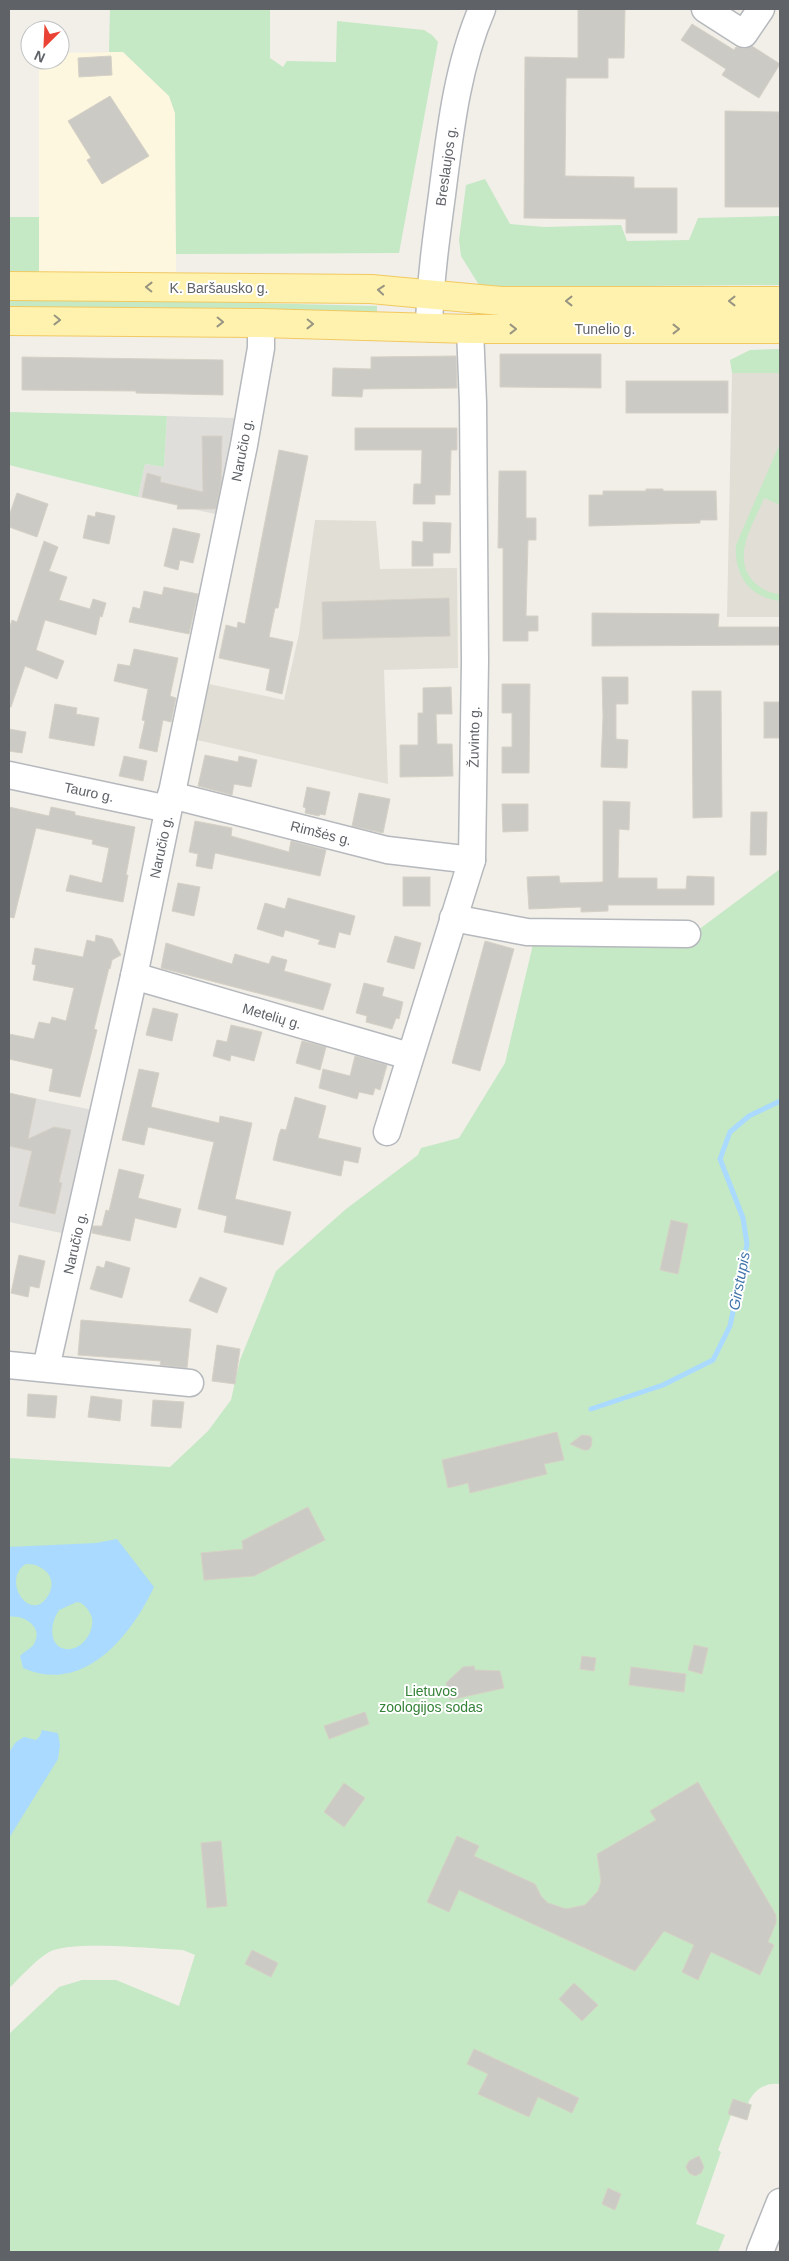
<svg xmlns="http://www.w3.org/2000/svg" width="789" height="2261" viewBox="0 0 789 2261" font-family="Arial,sans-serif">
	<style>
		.commercial { fill: #fef7e0 }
		.industrial { fill: #e0deda }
		.education { fill: #e1ded6 }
		.green { fill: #c5e8c5 }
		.water { fill: #aadaff; fill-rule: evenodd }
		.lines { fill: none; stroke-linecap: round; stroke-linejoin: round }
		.stream { stroke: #aadaff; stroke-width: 5 }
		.building { fill: #cccac5; stroke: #d6d1c6 }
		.minor-casing { stroke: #b5b8bc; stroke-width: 29 }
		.major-casing { stroke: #f2c960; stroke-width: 30 }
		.minor { stroke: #fff; stroke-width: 26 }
		.major { stroke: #fff2af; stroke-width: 28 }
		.oneway { stroke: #979581 }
		.labels { text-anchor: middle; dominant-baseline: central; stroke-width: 4; stroke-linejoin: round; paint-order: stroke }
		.street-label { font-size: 14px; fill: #5f6368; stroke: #fff }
		.park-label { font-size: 14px; fill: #348238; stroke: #fff }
		.water-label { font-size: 15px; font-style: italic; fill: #4174aa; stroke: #fff }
	</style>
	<rect width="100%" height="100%" fill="#f1efe8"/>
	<!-- commercial -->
	<polygon class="commercial" points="123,52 169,96 175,113 176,272 39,272 39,60 60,60 60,53"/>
	<!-- industrial -->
	<g class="industrial">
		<polygon points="167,416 236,418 224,516 138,497 145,464 164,467"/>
		<polygon points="9,1093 93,1110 66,1234 9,1222"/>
	</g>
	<!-- education -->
	<g class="education">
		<polygon points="732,373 780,373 780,617 727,617"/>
		<polygon points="315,520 376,521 380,569 457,568 458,668 384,670 388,784 197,740 209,684 284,700 299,634"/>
	</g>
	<!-- green -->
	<g class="green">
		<polygon points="110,9 270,9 270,58 283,67 287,61 336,62 337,21 424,30 432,35 438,42 399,253 176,254 175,113 169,96 123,52 109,52"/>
		<polygon points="485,179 510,224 544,227 621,225 627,241 689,240 698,218 780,216 780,285 513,287 479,285 461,256 459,240 466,185"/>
		<rect x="9" y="217" width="30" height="55"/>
		<polygon points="129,300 377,306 377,313 130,307 9,307 9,301"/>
		<polygon points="780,349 780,373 732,373 730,360 750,350"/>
		<polygon points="9,412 167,416 164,467 145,464 138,497 9,465"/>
		<path d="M780 443V505L764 498C754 523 731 556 753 581 760 589 770 593 780 594V601C749 597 734 575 736 545Z"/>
		<path d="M780 869V2084C765 2082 754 2090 748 2103L752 2105 747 2120 731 2115 718 2150 721 2152 696 2224 725 2235 718 2252H9V2034L59 1987 82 1980H116L179 2006 195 1955 183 1950C153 1949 72 1940 49 1952 34 1961 22 1976 9 1988V2005V1458L170 1467 208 1431 231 1400 240 1360 276 1271 346 1209 418 1155 421 1148 459 1138 505 1063 534 940 686 939Z"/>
	</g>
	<!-- water -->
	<g class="water">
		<path d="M117 1539 154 1587C131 1636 84 1695 23 1668L20 1656C24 1651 32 1649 35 1642 43 1626 22 1614 9 1617V1547L96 1543ZM26 1564C42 1563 58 1577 49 1594 31 1627 0 1579 26 1564ZM77 1602C84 1603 88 1609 91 1615 97 1629 82 1652 65 1649 47 1645 51 1621 59 1610Z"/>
		<polygon points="42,1730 58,1733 60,1745 58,1759 9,1838 9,1752 16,1742 24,1737 36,1740 40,1736"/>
	</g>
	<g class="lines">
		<!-- stream -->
		<polyline class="stream" points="591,1409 663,1385 713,1360 730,1326 747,1244 743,1218 720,1159 730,1132 749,1116 780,1101"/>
	</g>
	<!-- building -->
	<g class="building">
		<polygon points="578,9 625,9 624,58 608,58 608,78 566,78 565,176 634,177 634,188 677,188 677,233 626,233 626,219 524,218 525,57 578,58"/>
		<polygon points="692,24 734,50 736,47 744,49 752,46 780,64 759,98 722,75 726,69 681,40"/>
		<polygon points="111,56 112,75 79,77 78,58"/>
		<polygon points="110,96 149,156 102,184 87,160 91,158 68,121"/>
		<polygon points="725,111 780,112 780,207 725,207"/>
		<polygon points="500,354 601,354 601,388 500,387"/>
		<polygon points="456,356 457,388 363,389 362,397 332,396 333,368 371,369 371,357"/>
		<polygon points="22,357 223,360 223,395 136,393 136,391 22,390"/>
		<rect x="626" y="381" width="102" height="32"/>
		<polygon points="355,428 457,428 457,450 451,450 450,495 435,495 435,504 413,504 414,484 421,484 422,450 355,450"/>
		<polygon points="202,436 222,436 221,483 216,509 177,509 178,505 142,497 147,473 161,477 160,482 203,492"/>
		<polygon points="279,450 308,456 278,608 275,608 269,637 293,642 282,694 266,690 270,669 219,658 226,625 237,628 238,622 245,624"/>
		<polygon points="499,471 526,471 526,518 536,518 536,540 528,540 526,616 538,616 538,631 528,631 528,641 503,641 503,548 498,548"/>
		<polygon points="646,489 663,489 663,491 716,491 717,520 700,520 700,523 589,526 589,495 603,495 603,491 646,491"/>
		<polygon points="17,493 48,504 37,537 9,527 9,516"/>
		<polygon points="96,512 115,516 109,544 83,538 88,515 95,517"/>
		<polygon points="423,522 451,523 450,553 433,553 433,566 412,566 412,541 423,542"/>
		<polygon points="173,528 200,534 193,563 180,560 178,570 164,566"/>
		<polygon points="44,541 58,547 49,571 67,577 59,600 90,609 93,599 106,603 102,617 100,616 96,635 45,620 36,650 64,661 57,679 25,666 11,707 9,707 9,629 12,620 17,622"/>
		<polygon points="164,587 198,594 189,634 129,622 133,607 140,609 144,591 162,595"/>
		<polygon points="449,598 450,636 323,639 322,602"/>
		<polygon points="592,613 719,614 718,627 780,627 780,645 592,646"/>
		<polygon points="134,649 178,658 170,696 176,698 171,722 163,720 157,752 139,748 145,721 142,720 148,689 114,681 118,664 130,666"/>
		<polygon points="602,677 628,677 628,704 616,704 616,739 628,740 627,768 601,767 603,716"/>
		<polygon points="502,684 530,684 529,773 502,773 502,747 512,747 512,713 502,713"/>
		<polygon points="451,687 452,714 436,714 437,744 452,744 453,776 400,777 400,745 418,745 418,713 423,713 423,688"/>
		<polygon points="692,691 721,691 722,817 693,818"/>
		<rect x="764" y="702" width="16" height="36"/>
		<polygon points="55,704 77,708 76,714 99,718 94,746 49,738"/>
		<polygon points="9,729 26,732 22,753 9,751"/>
		<polygon points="205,755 238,762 239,756 257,760 251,787 234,784 232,795 198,786"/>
		<polygon points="124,756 147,761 143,781 119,776"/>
		<polygon points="307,787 330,792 325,815 320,814 319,816 305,813 306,808 303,807"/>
		<polygon points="359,793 390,799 383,833 352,826"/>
		<polygon points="603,801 630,802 629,830 619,829 618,878 657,878 657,889 686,889 687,876 714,877 714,905 608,905 608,911 581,912 581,907 529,909 527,877 559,876 560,883 603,882"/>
		<polygon points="502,804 528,804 528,831 503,832"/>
		<polygon points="9,807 49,816 51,807 75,812 75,815 135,827 126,875 128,875 123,902 66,891 70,875 102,883 109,848 92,844 93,840 36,828 14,918 9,917"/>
		<polygon points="751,812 767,812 766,855 750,855"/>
		<polygon points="195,821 232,828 231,836 289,852 291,841 326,850 320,876 215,853 212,869 196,866 198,854 189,852"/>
		<rect x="403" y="877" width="27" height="29"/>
		<polygon points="178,883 200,887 194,916 172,911"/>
		<polygon points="288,898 355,916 350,935 339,932 335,948 318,944 320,940 285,930 283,937 257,929 265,903 285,909"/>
		<polygon points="96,935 112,939 121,955 112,960 110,969 109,968 94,1029 97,1030 80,1097 49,1091 53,1069 9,1059 9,1034 34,1039 39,1022 50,1024 52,1017 66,1021 74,988 33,980 36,965 32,964 35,948 83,957 87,940 95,942"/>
		<polygon points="395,936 421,943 414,969 387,962"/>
		<polygon points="485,941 514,949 480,1071 452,1063"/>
		<polygon points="166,943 232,964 235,954 269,964 272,956 287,960 284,971 331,984 323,1010 161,968"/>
		<polygon points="364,983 384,988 382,996 403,1002 399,1019 396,1018 392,1029 366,1022 367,1016 356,1013"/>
		<polygon points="153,1008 178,1014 172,1041 146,1035"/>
		<polygon points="231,1025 262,1032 254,1061 231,1055 230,1061 213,1056 217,1040 227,1042"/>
		<polygon points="302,1041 326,1047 320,1070 296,1063"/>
		<polygon points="355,1056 387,1065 380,1090 375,1088 373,1095 359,1092 357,1099 319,1088 323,1069 350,1076"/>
		<polygon points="139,1069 159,1073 151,1107 219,1123 220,1116 252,1123 235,1199 291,1212 283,1245 224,1232 227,1216 198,1209 214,1142 148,1127 144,1145 122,1140"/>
		<polygon points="9,1093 36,1099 28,1139 54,1127 71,1130 59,1182 62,1183 55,1214 19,1206 32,1151 9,1146"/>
		<polygon points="295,1097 326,1106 318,1138 361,1148 358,1163 344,1160 341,1176 273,1160 279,1134 281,1129 286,1130"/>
		<polygon points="119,1169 144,1175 138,1198 181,1209 176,1228 135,1218 130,1241 92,1233 93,1226 102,1226 106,1210 109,1211"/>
		<polygon points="671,1220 688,1224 678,1274 660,1270"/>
		<polygon points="19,1255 45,1261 39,1288 30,1286 28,1297 11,1293"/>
		<polygon points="106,1261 130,1268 122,1298 90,1289 97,1266 104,1268"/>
		<polygon points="200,1277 227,1288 217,1313 189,1301"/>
		<polygon points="81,1320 191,1329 187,1368 160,1365 161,1361 78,1355"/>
		<polygon points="217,1345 240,1349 235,1384 212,1381"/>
		<polygon points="28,1394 57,1396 55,1418 27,1416"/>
		<polygon points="91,1396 122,1400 120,1421 88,1417"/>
		<polygon points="153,1400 184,1402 181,1428 151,1426"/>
		<polygon points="557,1432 564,1460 544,1464 547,1474 470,1493 468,1483 448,1488 442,1460"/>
		<polygon points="582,1435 590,1436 592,1439 591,1447 588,1450 584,1450 570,1444"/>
		<polygon points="308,1507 325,1540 254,1576 204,1580 201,1553 243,1549 242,1541"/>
		<polygon points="694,1645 708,1648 702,1674 688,1670"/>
		<polygon points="582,1656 596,1658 594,1671 580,1669"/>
		<polygon points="474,1666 475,1670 500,1671 504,1688 450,1700 446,1683 463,1667"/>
		<polygon points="631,1667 686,1674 684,1692 629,1685"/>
		<polygon points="365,1712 369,1724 329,1739 324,1726"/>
		<polygon points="698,1782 776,1915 776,1923 768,1942 774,1945 760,1975 711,1952 698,1980 682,1972 694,1945 664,1931 635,1971 459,1890 449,1912 427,1902 457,1836 479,1846 474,1856 535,1884 541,1896 548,1903 566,1909 585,1905 598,1891 601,1881 597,1854 656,1820 650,1811"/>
		<polygon points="344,1783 365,1798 344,1827 324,1812"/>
		<polygon points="221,1841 227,1906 207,1908 201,1843"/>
		<polygon points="252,1950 278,1963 271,1977 245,1964"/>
		<polygon points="574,1983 598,2005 582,2021 559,1999"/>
		<polygon points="474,2049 579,2098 572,2113 538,2097 529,2117 478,2094 488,2074 467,2064"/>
		<polygon points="733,2099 751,2105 747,2120 728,2114"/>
		<polygon points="699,2156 704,2167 701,2173 695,2176 689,2173 686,2167 689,2161"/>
		<polygon points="608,2188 621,2194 615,2210 602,2204"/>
	</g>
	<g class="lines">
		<defs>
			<g id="minor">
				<polyline points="705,9 744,34 761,9"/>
				<path d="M429 328C430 283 436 239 442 195 450 132 457 67 482 9"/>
				<polyline points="9,775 168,809"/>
				<polyline points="171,795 387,850 472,860"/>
				<polyline points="453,918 527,932 687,934"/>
				<polyline points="134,976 409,1056"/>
				<polyline points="387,1132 472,860 475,661 473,403 470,329"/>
				<polyline points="9,1365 190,1383"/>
				<polyline points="46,1368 134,976 244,445 261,348 261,323"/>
				<polyline points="760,2252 780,2202"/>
			</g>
			<g id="major">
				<polyline points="9,286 371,289 501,301 780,301"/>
				<polyline points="9,321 261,323 470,329 780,329"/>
			</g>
		</defs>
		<!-- minor casing -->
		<use href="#minor" class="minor-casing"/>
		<!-- major casing -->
		<use href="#major" class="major-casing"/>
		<!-- minor -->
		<use href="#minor" class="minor"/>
		<!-- major -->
		<use href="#major" class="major"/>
	</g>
	<!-- one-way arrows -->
	<defs><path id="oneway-chevron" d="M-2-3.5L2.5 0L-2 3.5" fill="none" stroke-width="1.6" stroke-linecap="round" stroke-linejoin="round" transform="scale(1.25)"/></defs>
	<g class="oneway">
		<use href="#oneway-chevron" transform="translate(149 287) rotate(-179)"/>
		<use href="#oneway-chevron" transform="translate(381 290) rotate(-175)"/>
		<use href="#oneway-chevron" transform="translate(569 301) rotate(180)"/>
		<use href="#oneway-chevron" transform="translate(732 301) rotate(180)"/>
		<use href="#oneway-chevron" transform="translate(57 320) rotate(1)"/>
		<use href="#oneway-chevron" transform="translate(220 322) rotate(1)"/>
		<use href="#oneway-chevron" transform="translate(310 324) rotate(1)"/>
		<use href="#oneway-chevron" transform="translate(513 329)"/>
		<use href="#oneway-chevron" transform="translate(676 329)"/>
	</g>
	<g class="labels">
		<!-- street labels -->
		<g class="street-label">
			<text transform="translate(446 166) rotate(-82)">Breslaujos g.</text>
			<text x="219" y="288">K. Baršausko g.</text>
			<text x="605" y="329">Tunelio g.</text>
			<text transform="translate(242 450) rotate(-79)">Naručio g.</text>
			<text transform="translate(474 737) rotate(-89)">Žuvinto g.</text>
			<text transform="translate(89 792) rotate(12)">Tauro g.</text>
			<text transform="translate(321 833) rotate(14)">Rimšės g.</text>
			<text transform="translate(161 847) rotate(-78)">Naručio g.</text>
			<text transform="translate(272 1016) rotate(16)">Metelių g.</text>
			<text transform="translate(75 1243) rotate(-77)">Naručio g.</text>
		</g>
		<!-- park labels -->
		<g class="park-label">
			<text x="431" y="1691">Lietuvos<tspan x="431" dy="16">zoologijos sodas</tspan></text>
		</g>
		<!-- water labels -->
		<g class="water-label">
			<text transform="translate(739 1281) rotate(-79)">Girstupis</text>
		</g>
	</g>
	<!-- border -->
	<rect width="789" height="2261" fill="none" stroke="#5f6368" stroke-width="20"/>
	<!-- north arrow -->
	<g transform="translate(45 45) rotate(204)"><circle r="24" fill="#ffffff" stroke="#bfc1c3"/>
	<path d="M0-4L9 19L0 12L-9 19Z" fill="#ea4335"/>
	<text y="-8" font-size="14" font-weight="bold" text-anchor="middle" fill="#5f6368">N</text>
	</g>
</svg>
